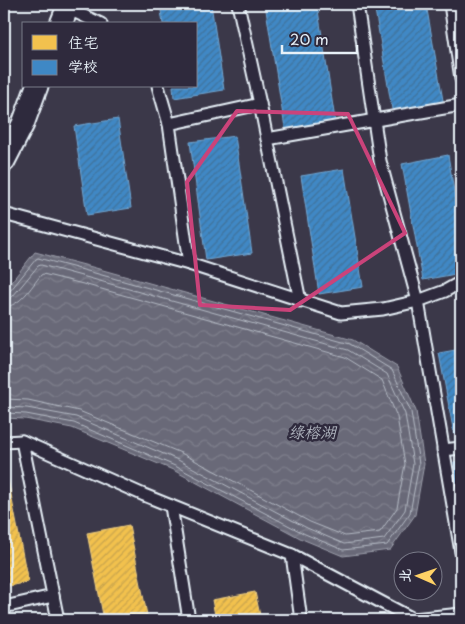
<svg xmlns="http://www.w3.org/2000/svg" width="465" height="624" viewBox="0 0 465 624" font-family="'Playpen Sans','LXGW WenKai TC',sans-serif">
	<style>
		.built { fill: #3b3749; fill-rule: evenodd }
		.water { fill: url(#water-waves); stroke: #9c9fab }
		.homes { fill: url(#homes-hatch); stroke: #efcf81 }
		.schools { fill: url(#schools-hatch); stroke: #72a8d4 }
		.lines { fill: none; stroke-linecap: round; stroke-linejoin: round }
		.shore { stroke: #b5bbc5; stroke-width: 1 }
		.service-casing { stroke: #e8f1f8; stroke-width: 15 }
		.minor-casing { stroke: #e8f1f8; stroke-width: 25 }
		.service { stroke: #2f2a3d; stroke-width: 11 }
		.minor { stroke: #2f2a3d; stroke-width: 21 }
		.marked { fill: none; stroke: #ca437a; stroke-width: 4; stroke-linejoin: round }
		.labels { text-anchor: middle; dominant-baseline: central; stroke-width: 5; stroke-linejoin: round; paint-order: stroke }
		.water-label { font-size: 16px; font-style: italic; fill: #afb4be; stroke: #2f2a3d }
	</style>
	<defs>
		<pattern id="water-waves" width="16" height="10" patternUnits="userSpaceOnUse" patternTransform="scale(1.25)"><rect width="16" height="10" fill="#696978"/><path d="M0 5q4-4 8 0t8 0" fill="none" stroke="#7e7f8c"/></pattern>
		<pattern id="homes-hatch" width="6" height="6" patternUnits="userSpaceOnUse" patternTransform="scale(1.25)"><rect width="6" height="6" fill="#f2c14e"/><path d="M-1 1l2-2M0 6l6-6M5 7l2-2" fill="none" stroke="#c7a34d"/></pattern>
		<pattern id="schools-hatch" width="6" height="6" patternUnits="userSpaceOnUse" patternTransform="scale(1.25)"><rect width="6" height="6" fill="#3f88c5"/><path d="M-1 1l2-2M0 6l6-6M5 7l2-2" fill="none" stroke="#41729a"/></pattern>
	</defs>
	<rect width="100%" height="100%" fill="#2f2a3d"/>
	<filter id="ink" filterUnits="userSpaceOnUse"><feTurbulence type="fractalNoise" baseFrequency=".02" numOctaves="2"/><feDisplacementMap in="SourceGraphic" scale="10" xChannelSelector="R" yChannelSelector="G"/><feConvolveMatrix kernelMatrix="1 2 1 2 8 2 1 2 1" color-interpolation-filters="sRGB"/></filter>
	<g filter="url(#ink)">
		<!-- built -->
		<path class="built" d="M4 4H461V620H4ZM24 24H196V86H24ZM402 562H432V592H402Z"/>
		<!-- water -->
		<polygon class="water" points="35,252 92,267 353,340 397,367 416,411 424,464 415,515 390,550 343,556 302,539 173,470 72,428 25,419 4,418 4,291"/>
		<!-- homes -->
		<g class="homes">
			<polygon points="7,474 28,582 4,587 4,475"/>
			<polygon points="129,525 148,620 104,620 87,533"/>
			<polygon points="255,592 261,620 216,620 212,600"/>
		</g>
		<!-- schools -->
		<g class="schools">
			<polygon points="160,4 211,4 224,90 174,98 173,86 196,86 196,24 163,24"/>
			<polygon points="265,4 317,4 336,126 286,134"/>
			<polygon points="374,4 426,4 444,106 393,115"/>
			<polygon points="118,119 131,208 87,215 74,126"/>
			<polygon points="235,136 252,253 206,260 190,142"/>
			<polygon points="448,155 461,233 461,273 423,280 402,164"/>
			<polygon points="344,169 363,287 319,294 301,176"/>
			<polygon points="461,349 461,432 454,434 439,353"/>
			<polygon points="461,461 461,506 454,462"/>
		</g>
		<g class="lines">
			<!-- shore -->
			<g class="shore">
				<polyline points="4,293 10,291 36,259 38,258 91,272 350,344 392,370 411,412 419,464 410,513 387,545 343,550 305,534 175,466 74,423 26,414 4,413"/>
				<polyline points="4,299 9,299 13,296 38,266 41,265 89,278 348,350 387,374 405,414 413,464 405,510 384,539 344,544 307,528 178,460 76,417 27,408 4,407"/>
				<path d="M4 307C21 306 31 287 41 275L43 274 87 285 345 357 382 380 397 417 405 464 397 508 380 532 345 536 310 522 181 453 79 411 28 400 4 399"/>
			</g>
			<defs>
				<g id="service">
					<polyline points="238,4 260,104 300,301"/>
					<polyline points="357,4 380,161 418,301 461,552"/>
					<polyline points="450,4 461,79"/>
					<polyline points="67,8 101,24"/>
					<polyline points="158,86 169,124"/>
					<polyline points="267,139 461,105"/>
					<polyline points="4,214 189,264 341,313 383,309 418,301 445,291 461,282"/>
					<polyline points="189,264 169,124 260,104"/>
					<polyline points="22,441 58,620"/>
					<polyline points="4,442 22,441 144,495 292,555 413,619"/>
					<polyline points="443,450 461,448"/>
					<polyline points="171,506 189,620"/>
					<polyline points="292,555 301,620"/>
					<polyline points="4,607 53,596"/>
					<polyline points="413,620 413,619 461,614"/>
				</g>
				<g id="minor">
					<polyline points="61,24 69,4"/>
					<polyline points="4,161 23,124 37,86"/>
				</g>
			</defs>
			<!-- service casing -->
			<use href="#service" class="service-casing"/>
			<!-- minor casing -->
			<use href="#minor" class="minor-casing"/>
			<!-- service -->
			<use href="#service" class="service"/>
			<!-- minor -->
			<use href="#minor" class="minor"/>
		</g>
	</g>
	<!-- marked area -->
	<path class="marked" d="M237 111 348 114 405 233 290 310 200 305 187 182Z"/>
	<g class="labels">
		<!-- water labels -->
		<g class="water-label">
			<text x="312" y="431">绿榕湖</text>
		</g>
	</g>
	<!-- margin -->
	<rect width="465" height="624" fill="none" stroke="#2f2a3d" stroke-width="20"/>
	<rect x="10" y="10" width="445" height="604" fill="none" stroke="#e8f1f8" stroke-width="2" filter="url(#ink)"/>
	<!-- legend -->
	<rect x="22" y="22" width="175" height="65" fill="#2f2a3d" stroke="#797a88"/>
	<rect x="32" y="35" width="25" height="15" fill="#f2c14e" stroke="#797a88"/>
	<text x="68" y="48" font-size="15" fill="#e8f1f8">住宅</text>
	<rect x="32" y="60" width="25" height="15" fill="#3f88c5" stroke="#797a88"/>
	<text x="68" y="72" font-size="15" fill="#e8f1f8">学校</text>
	<!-- north arrow -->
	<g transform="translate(418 576) rotate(272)"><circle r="24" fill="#2f2a3d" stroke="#797a88"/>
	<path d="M0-4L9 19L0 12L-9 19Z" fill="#ffd166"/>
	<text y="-8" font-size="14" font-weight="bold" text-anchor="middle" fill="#e8f1f8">北</text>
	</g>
	<!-- scale -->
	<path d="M282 45v8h75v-8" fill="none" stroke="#e8f1f8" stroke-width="2.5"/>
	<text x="290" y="45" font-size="15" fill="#e8f1f8" stroke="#2f2a3d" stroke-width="4" paint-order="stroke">20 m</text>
</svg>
